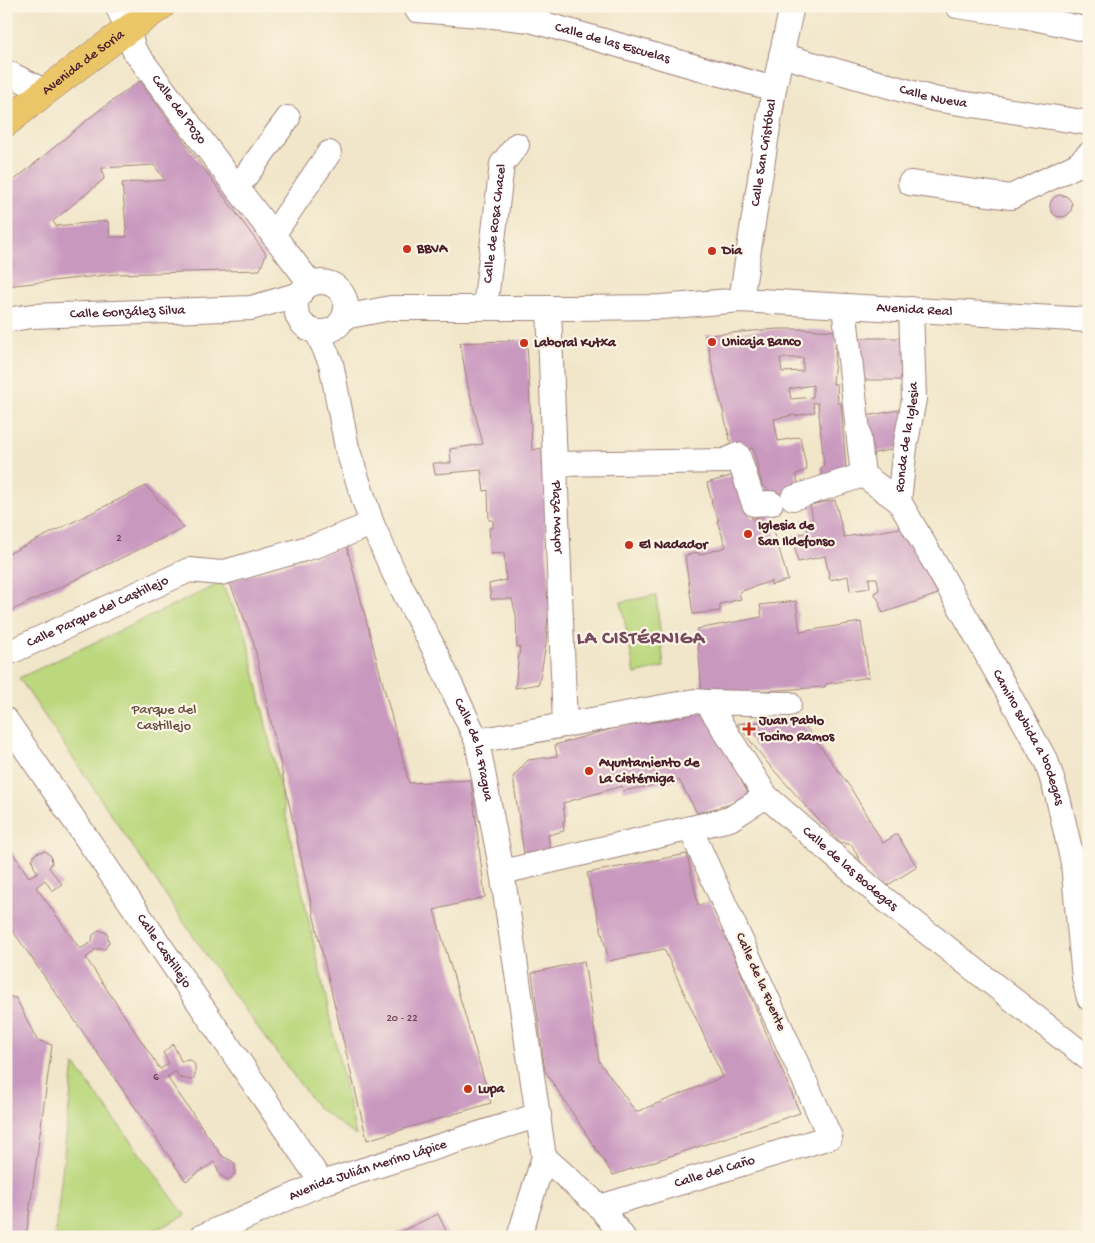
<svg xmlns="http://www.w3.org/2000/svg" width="1095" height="1243" viewBox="0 0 1095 1243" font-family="'Gochi Hand',sans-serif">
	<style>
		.green { fill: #bbd87e; stroke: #827c54 }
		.building { fill: #c998bf; fill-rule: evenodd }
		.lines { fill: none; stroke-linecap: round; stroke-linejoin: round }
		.minor-casing { stroke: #9e827a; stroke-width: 26 }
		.major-casing { stroke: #9e827a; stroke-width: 29 }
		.minor { stroke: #fff; stroke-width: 24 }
		.major { stroke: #ebc669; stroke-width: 28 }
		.poi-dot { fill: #c8321e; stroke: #fcf5e5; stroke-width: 2 }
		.labels { text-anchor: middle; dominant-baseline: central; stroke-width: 4.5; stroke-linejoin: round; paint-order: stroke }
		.number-label { font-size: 11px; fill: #6a3d50 }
		.street-label { font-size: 14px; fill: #4a1f2b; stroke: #fcf5e5 }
		.poi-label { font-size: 14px; font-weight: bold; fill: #4a1f2b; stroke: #fcf5e5; text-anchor: start }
		.park-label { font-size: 14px; fill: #664d40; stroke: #fcf5e5 }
		.district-label { font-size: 19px; font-weight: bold; letter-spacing: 1px; fill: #76495f; stroke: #fcf5e5 }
	</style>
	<rect width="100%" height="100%" fill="#fcf5e5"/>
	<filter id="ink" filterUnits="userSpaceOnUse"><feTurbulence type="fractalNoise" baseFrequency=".02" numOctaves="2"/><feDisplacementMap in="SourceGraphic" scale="10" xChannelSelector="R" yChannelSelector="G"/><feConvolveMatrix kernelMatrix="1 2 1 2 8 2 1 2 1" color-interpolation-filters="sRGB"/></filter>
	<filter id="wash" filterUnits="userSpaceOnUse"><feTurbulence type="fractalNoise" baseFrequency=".0096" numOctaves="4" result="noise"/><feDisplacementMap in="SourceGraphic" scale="20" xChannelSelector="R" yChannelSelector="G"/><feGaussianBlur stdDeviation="1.12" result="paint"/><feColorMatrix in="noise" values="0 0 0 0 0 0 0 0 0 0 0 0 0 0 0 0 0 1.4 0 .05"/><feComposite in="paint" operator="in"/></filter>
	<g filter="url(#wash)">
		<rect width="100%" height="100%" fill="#f1e6c9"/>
		<!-- green -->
		<g class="green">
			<polygon points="221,583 246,634 356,1136 317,1107 227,986 19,678"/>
			<polygon points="656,595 664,667 635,674 621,602"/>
			<polygon points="74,1064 185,1215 185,1216 140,1237 55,1237"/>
		</g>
		<g id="blocks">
			<!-- building -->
			<g class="building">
				<path d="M140 81 266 254 260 270 116 274 6 286V187L97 112ZM154 165 165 180 122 183 127 237H110L108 221 56 226 53 221 104 179 102 168Z"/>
				<circle cx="1061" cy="206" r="11"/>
				<path d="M778 329H803L837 331 833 384H837L838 403H841L846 469 822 481 821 467H824L818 403H813L815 412 795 416 794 415 774 419 778 441 800 437 807 470 796 474 800 491 777 497 762 485 753 448 733 452 712 366 706 335ZM780 358H803V371L782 372ZM813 385V397L791 399 789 389Z"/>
				<polygon points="858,338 907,338 907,380 861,380"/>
				<polygon points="527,340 532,450 543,448 546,545 551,599 547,624 546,644 539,684 515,688 520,647 517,647 516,615 512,599 491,599 489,584 506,580 504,553 491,554 489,528 493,528 493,520 489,520 488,490 484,491 481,470 435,474 433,463 451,463 450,449 483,444 468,386 460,343"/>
				<polygon points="904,409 902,447 871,454 866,416"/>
				<polygon points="740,473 752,519 769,514 788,580 771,585 771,581 739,592 741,599 720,604 720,611 693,614 685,556 698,552 699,555 726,547 717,520 719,520 711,503 712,502 707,483"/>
				<polygon points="146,486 184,528 6,613 6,555"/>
				<polygon points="835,500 844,537 901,528 938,594 883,613 879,604 880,603 874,593 879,590 877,578 869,578 870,588 850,591 848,576 830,580 825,556 798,562 792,536 808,532 805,521 813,519 810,505"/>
				<polygon points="347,547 409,783 471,780 485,897 434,910 491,1103 367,1140 318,935 253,640 229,581"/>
				<polygon points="796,601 800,632 861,622 869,677 826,684 825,687 702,695 697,629 762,617 760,605"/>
				<polygon points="704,711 751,799 697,813 679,780 623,791 622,786 563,803 565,821 563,821 564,831 548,835 550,848 524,854 513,777 528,760 557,756 555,745 625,725 664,721"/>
				<polygon points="800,719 850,787 883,843 897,834 917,867 880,890 859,859 852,845 840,842 816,817 770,766 737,724"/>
				<polygon points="6,843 29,877 38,872 34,867 32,859 36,853 45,851 51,856 52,863 49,868 62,884 52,891 45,880 36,887 80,949 92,942 93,935 99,930 107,933 109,942 105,949 96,949 86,958 160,1069 169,1063 163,1053 173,1044 181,1061 191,1060 195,1065 195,1075 193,1080 179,1078 176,1071 167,1077 222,1156 232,1161 235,1164 235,1174 228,1180 220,1175 214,1162 186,1181 6,921"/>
				<polygon points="687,854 698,905 711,902 800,1113 613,1175 545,1071 532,973 584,961 599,1061 636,1112 723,1077 664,949 609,961 587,873"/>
				<polygon points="6,996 16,998 37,1040 52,1045 26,1237 6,1237"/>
				<polygon points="438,1214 449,1237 393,1237 393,1235"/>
			</g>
		</g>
	</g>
	<g filter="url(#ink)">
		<use href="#blocks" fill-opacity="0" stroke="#9e827a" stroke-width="1"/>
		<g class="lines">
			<defs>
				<g id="minor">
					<path id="s1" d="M117 6 128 29 134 50 237 188 311 284"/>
					<polyline points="957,6 1020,15 1089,30"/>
					<path id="s2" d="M417 10 493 16 530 20 774 89"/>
					<path id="s3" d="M781 55 934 99 1089 123"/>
					<polyline points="6,72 44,91"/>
					<polyline points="910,183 1011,197 1077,165 1089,154"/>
					<polyline points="237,188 288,118"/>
					<polyline points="273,235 329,153"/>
					<circle cx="321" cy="307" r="25"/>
					<path id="s4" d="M741 300 774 89 792 6"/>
					<path id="s5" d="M844 306 863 475 899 501 905 447 914 399 911 309"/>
					<path id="s6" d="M485 308 502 164 517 145"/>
					<path id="s7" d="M549 308 565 725"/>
					<path id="s8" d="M344 317 391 308H574L662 307 741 300 1089 320"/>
					<path id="s9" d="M6 320 32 316 251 308 300 294"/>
					<path id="s10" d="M317 332 331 363 347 448 372 524 395 575 432 645 477 741 502 872 544 1157 519 1237"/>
					<polyline points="555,464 724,461 738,455 754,504 771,503"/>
					<polyline points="793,498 863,475"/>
					<path id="s11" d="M899 501 967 619 1047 763 1058 798 1073 863 1084 978 1089 998"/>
					<path id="s12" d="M6 654 189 570 221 573 318 545 372 524"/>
					<path id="s13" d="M789 704 707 702 766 796 878 894 1089 1059"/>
					<path id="s14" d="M6 720 322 1183"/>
					<polyline points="477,741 695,701 707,702"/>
					<polyline points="502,872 730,819 766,796"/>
					<polyline points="544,1157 600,1207 623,1237"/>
					<path id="s15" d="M600 1207 830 1137 690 828"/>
					<path id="s16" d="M201 1237 322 1183 539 1115"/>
				</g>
				<g id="major">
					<path id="s17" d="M6 123C56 82 108 43 161 6"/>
				</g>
			</defs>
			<!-- minor casing -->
			<use href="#minor" class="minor-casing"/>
			<!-- major casing -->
			<use href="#major" class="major-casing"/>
			<!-- minor -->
			<use href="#minor" class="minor"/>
			<!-- major -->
			<use href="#major" class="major"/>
		</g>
	</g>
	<!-- markers -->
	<g class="poi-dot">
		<circle cx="407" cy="249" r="5"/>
		<circle cx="712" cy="251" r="5"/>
		<circle cx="712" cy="342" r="5"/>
		<circle cx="524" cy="343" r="5"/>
		<circle cx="748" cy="534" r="5"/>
		<circle cx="629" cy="545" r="5"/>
		<path d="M746.5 721.5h5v5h5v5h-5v5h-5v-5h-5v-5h5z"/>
		<circle cx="589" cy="771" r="5"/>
		<circle cx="468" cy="1089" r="5"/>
	</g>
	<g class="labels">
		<!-- number labels -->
		<g class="number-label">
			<text x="119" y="539">2</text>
			<text x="402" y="1019">20 - 22</text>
			<text x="156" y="1078">6</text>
		</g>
		<!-- street labels -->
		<g class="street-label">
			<text stroke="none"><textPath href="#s2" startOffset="199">Calle de las Escuelas</textPath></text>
			<text stroke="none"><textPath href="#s17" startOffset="98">Avenida de Soria</textPath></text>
			<text stroke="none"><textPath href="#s3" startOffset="158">Calle Nueva</textPath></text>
			<text stroke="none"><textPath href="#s1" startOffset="122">Calle del Pozo</textPath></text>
			<text stroke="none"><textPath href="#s4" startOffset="149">Calle San Cristóbal</textPath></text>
			<text stroke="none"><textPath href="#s6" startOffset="85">Calle de Rosa Chacel</textPath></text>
			<text stroke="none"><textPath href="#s8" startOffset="572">Avenida Real</textPath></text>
			<text stroke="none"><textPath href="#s9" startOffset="122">Calle González Silva</textPath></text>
			<text stroke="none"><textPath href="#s5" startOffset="279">Ronda de la Iglesia</textPath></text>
			<text stroke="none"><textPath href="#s7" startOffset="209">Plaza Mayor</textPath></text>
			<text stroke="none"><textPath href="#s12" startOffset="101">Calle Parque del Castillejo</textPath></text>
			<text stroke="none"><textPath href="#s11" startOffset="270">Camino subida a bodegas</textPath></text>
			<text stroke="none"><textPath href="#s10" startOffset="449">Calle de la Fragua</textPath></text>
			<text stroke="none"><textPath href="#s13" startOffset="304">Calle de las Bodegas</textPath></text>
			<text stroke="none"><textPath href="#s14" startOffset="280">Calle Castillejo</textPath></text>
			<text transform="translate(760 982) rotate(66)">Calle de la Fuente</text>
			<text stroke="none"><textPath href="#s16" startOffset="180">Avenida Julián Merino Lápice</textPath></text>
			<text stroke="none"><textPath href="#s15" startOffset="120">Calle del Caño</textPath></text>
		</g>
		<!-- poi labels -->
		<g class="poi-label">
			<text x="417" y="249">BBVA</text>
			<text x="722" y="251">Dia</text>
			<text x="722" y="342">Unicaja Banco</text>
			<text x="534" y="343">Laboral Kutxa</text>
			<text x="758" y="526">Iglesia de<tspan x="758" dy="16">San Ildefonso</tspan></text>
			<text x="639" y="545">El Nadador</text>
			<text x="759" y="721">Juan Pablo<tspan x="759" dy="16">Tocino Ramos</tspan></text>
			<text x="599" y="763">Ayuntamiento de<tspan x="599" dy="16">La Cistérniga</tspan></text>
			<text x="478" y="1089">Lupa</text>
		</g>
		<!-- park labels -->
		<g class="park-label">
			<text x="164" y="710">Parque del<tspan x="164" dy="16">Castillejo</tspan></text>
		</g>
		<!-- district labels -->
		<g class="district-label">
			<text x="641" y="639">LA CISTÉRNIGA</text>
		</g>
	</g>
	<!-- margin -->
	<rect width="1095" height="1243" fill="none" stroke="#fcf5e5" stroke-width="25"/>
</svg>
